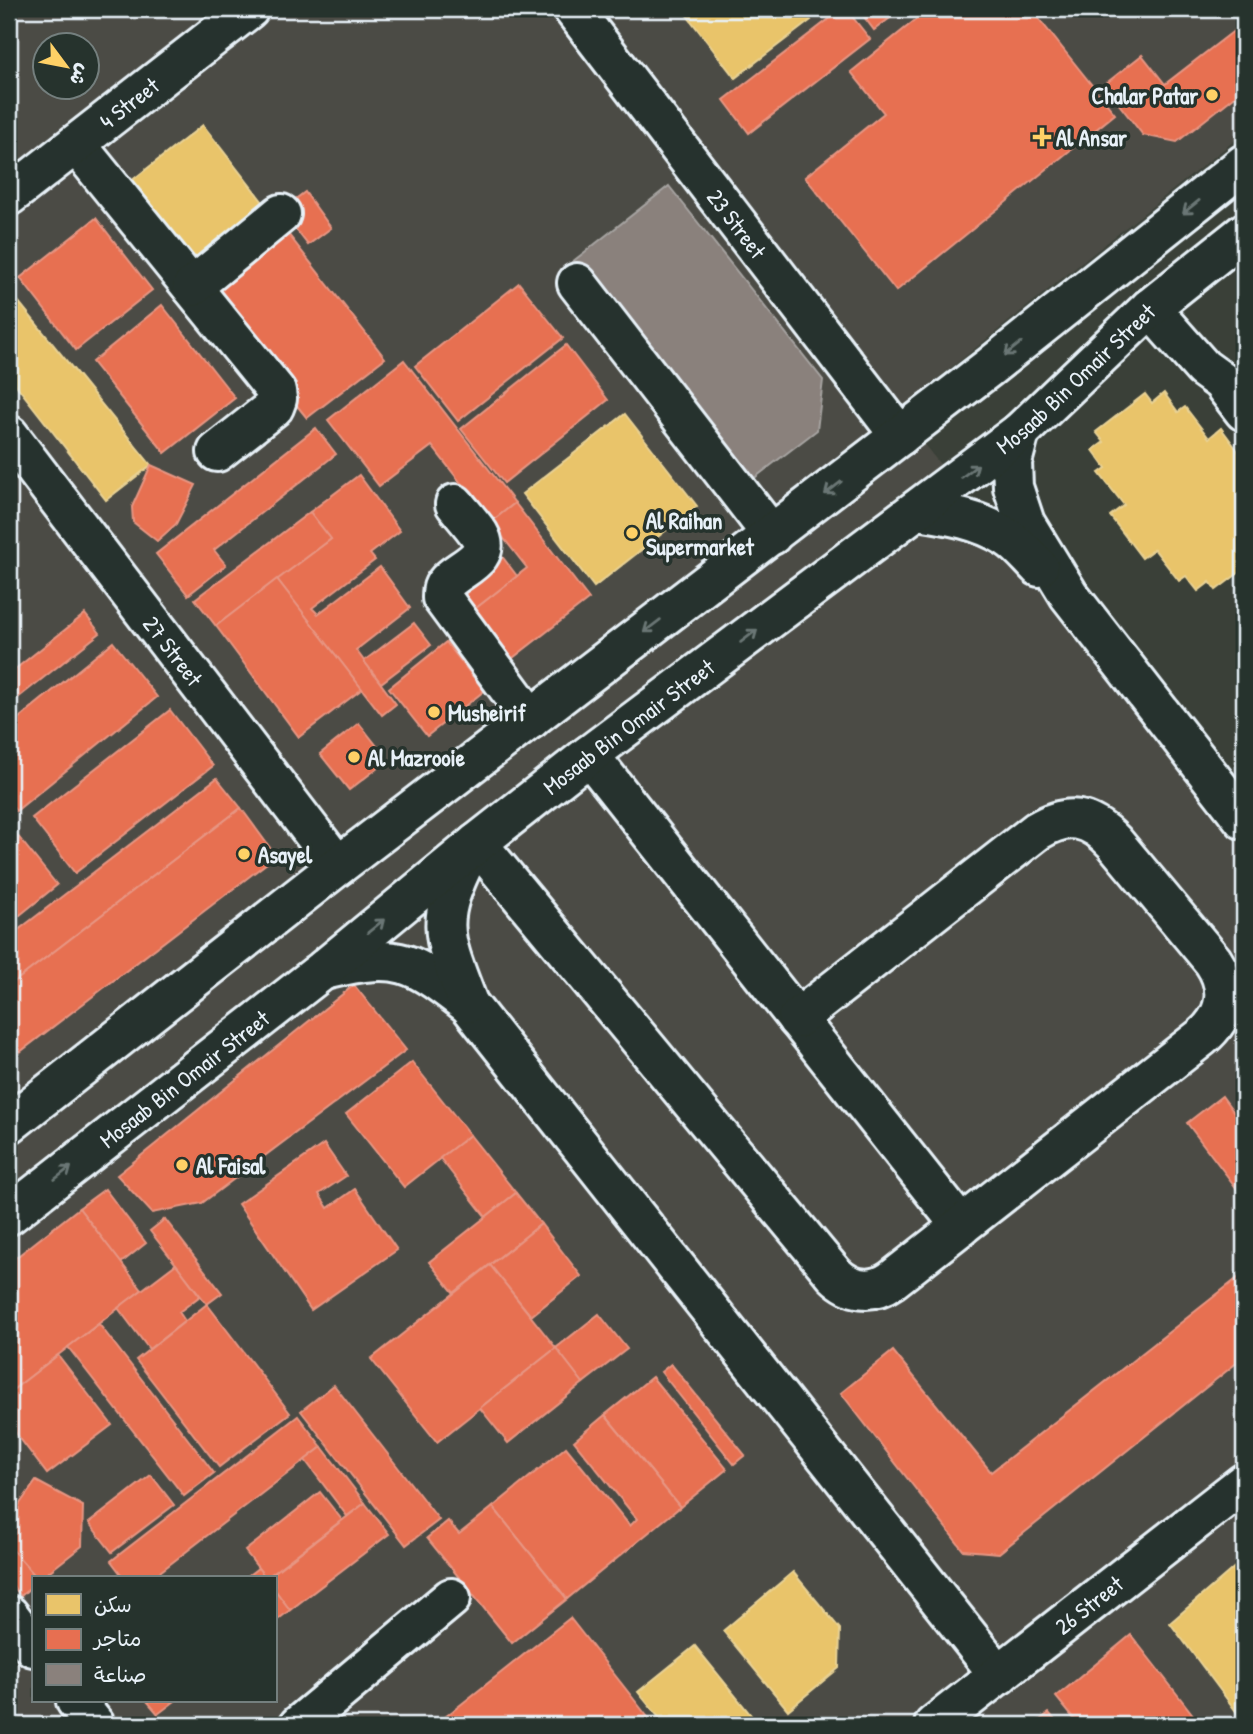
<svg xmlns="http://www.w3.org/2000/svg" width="1253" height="1734" viewBox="0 0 1253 1734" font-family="'Patrick Hand','Playpen Sans Arabic',sans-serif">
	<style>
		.built { fill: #4b4c44; fill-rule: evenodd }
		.homes { fill: #e9c46a; stroke: #e9d295; stroke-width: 2 }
		.shops { fill: #e76f51; stroke: #e79683; stroke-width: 2 }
		.industry { fill: #8a817c; stroke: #a6a3a1; stroke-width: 2 }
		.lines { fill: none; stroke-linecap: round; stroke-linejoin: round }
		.minor-casing { stroke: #e8f1f8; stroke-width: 44 }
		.minor { stroke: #26332d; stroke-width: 38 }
		.oneway { stroke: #6a7674 }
		.poi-dot { fill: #ffd166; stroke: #26332d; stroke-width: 2.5 }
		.labels { text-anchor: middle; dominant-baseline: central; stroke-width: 7; stroke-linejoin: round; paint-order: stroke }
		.poi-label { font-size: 23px; font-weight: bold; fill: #e8f1f8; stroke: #26332d; text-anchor: start }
		.street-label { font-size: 23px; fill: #e8f1f8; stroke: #26332d }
	</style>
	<rect width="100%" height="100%" fill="#3a4038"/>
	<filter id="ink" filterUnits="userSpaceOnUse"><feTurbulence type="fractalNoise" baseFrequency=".0143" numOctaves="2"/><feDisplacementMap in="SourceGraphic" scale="14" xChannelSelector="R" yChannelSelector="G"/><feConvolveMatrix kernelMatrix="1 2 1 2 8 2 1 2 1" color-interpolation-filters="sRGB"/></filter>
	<g filter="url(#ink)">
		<!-- built -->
		<path class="built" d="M9 9H1244V133L897 411 1244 840V1725H9ZM46 46H88V88H46ZM33 1578H275V1701H33Z"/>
		<!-- homes -->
		<g class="homes">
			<polygon points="682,9 803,9 811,20 735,78"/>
			<polygon points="203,125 266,206 184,270 121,189"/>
			<polygon points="9,290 151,465 106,500 9,376"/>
			<polygon points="1164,393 1178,412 1185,407 1209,438 1221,428 1244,459 1244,479 1241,481 1244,485 1244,569 1216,590 1210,582 1198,591 1186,576 1179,581 1154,549 1142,558 1110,516 1124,505 1099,473 1106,468 1093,450 1104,442 1096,432 1145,394 1152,403"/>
			<polygon points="625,414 697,506 594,587 522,494"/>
			<polygon points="1244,1559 1244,1722 1170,1623"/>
			<polygon points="793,1572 840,1629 839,1668 788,1710 723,1631"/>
			<polygon points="695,1646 759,1725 665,1725 638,1692"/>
		</g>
		<!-- shops -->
		<g class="shops">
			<polygon points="842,9 846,9 870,39 749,133 724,100"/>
			<polygon points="858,9 902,9 874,30"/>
			<polygon points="929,9 1031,9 1115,114 896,291 805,177 884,113 851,72"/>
			<polygon points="1244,23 1244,89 1177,142 1143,135 1104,85 1142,55 1165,84"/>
			<polygon points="305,192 331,228 308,245 281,210"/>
			<polygon points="96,218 152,290 76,350 20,278"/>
			<polygon points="285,230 385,358 307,418 206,294"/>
			<polygon points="519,283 563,338 458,421 415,366"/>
			<polygon points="162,305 235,398 165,453 92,362"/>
			<polygon points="566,345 608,400 504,483 461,429"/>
			<polygon points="404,360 515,503 491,522 432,446 379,486 328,420"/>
			<polygon points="316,428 336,454 214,550 226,565 188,595 156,554"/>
			<polygon points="151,465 196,485 176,524 157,541 133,522 132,507"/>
			<polygon points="359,475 400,531 370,554 375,560 312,608 318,614 380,567 410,608 356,650 396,704 382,715 277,579 331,539 310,512"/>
			<polygon points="515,503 589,599 505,664 467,615 527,568 491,522"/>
			<polygon points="310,512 331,539 216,626 195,599"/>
			<polygon points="498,551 517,576 467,615 447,590"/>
			<polygon points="277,579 362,689 299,737 216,626"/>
			<polygon points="85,614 100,633 9,705 9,674"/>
			<polygon points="414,623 431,645 381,683 364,661"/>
			<polygon points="113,642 157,697 16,811 9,802 9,726"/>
			<polygon points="446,642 484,691 427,736 389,688"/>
			<polygon points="170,710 213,766 75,873 32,818"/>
			<polygon points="359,723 388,760 349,790 320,754"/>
			<polygon points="217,778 241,808 9,986 9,937"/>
			<polygon points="241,808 276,856 20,1052 9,1038 9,986"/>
			<polygon points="13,830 57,885 9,924 9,834"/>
			<polygon points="354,985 406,1050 202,1203 152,1213 117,1175"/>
			<polygon points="412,1062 470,1135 404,1187 346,1114"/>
			<polygon points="1222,1096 1244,1126 1244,1198 1187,1123"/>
			<polygon points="470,1135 516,1193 486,1217 440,1158"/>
			<polygon points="324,1144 346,1176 319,1194 328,1208 355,1189 397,1250 311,1310 238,1204"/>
			<polygon points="105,1189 146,1243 121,1263 79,1208"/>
			<polygon points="516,1193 541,1224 454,1293 429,1262"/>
			<polygon points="79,1208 142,1290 9,1393 9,1263"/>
			<polygon points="165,1219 222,1293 207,1304 150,1231"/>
			<polygon points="541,1224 581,1276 531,1316 490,1265"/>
			<polygon points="176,1264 200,1296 179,1312 185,1321 149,1349 118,1308"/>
			<polygon points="490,1265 556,1348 437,1442 371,1359"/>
			<polygon points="1244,1273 1244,1357 999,1553 963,1550 841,1393 893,1351 991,1472"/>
			<polygon points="207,1304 290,1413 219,1467 136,1360"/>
			<polygon points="599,1314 627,1349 583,1383 556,1348"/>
			<polygon points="99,1324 214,1473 184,1496 68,1347"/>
			<polygon points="556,1348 583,1383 508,1443 480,1408"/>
			<polygon points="58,1355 112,1425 47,1474 9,1424 9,1393"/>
			<polygon points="671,1364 745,1455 734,1464 661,1372"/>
			<polygon points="652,1377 727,1469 680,1507 605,1415"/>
			<polygon points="334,1385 439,1520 406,1545 301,1411"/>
			<polygon points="605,1415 680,1507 567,1599 493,1507 566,1447 630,1526 637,1519 574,1441"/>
			<polygon points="298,1416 322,1447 152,1578 124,1578 111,1561"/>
			<polygon points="322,1447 365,1503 347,1516 305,1460"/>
			<polygon points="151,1475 174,1505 112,1552 89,1523"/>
			<polygon points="36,1481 83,1506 82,1546 41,1578 37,1578 9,1546 9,1519"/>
			<polygon points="320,1492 342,1520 266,1578 245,1551"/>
			<polygon points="365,1503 389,1534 290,1610 275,1590 275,1578 267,1578"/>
			<polygon points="493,1507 567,1599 512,1643 427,1538 448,1521 459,1534"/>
			<polygon points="9,1546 37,1578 33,1578 33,1585 21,1596 9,1581"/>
			<polygon points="258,1568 266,1578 245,1578"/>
			<polygon points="275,1590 290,1610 275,1622"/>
			<polygon points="570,1618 654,1725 435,1725"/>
			<polygon points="1131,1635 1201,1725 1079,1725 1056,1697"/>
			<polygon points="147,1701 175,1701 158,1714"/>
			<polygon points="1049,1713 1059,1725 1033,1725"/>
		</g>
		<!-- industry -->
		<polygon class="industry" points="669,186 823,380 817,430 740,489 567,266"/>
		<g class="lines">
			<defs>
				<g id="minor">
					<path id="s1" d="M573 9 900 436"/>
					<polyline points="76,144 276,391 277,399 274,407 217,452"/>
					<path id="s2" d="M9 196 249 9"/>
					<polyline points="577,283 772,535"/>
					<polyline points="192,287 281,214"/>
					<polyline points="1150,308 1203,368 1221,381 1244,411"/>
					<polyline points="1020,432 1012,462 1013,487 1025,523 1069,595 1244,820"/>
					<path id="s3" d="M9 435 338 866"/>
					<path d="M455 504C463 514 472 524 479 534 494 560 457 568 446 583 442 587 442 593 442 598L531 719"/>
					<path d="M918 510C950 515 980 520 1007 537 1019 544 1029 557 1039 567"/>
					<polyline points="589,755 961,1226"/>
					<path d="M477 843 834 1274C851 1291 872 1294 892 1280L1202 1037C1227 1016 1232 989 1213 961L1114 842C1089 816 1068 812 1037 831L797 1019"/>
					<path d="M328 969C400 952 412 961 469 1005L999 1675"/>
					<path d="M468 1003C442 935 434 922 468 855"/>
					<polyline points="9,1124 338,866 991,366 1244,164"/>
					<path id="s4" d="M9 1215 323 970 477 843 589 755 1020 432 1150 308 1244 233"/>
					<polyline points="9,1615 33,1647"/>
					<polyline points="76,1701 95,1725"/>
					<polyline points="299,1725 451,1598"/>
					<path id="s5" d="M934 1725 1244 1483"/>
				</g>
			</defs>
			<!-- minor casing -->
			<use href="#minor" class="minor-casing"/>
			<!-- minor -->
			<use href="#minor" class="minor"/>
		</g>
		<!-- one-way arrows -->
		<defs><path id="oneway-shaft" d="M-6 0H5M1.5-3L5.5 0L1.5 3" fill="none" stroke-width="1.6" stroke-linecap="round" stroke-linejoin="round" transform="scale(1.75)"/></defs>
		<g class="oneway">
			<use href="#oneway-shaft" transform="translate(1191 207) rotate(141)"/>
			<use href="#oneway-shaft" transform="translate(1013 349) rotate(141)"/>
			<use href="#oneway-shaft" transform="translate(970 471) rotate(-37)"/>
			<use href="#oneway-shaft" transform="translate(833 488) rotate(142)"/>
			<use href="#oneway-shaft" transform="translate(652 626) rotate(143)"/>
			<use href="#oneway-shaft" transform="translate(749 636) rotate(-37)"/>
			<use href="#oneway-shaft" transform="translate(376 926) rotate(-39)"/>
			<use href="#oneway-shaft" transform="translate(63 1173) rotate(-38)"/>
		</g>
	</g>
	<!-- markers -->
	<g class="poi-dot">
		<circle cx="1212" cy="95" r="7"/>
		<path d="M1038.5 126.5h7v7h7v7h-7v7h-7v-7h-7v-7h7z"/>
		<circle cx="632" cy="533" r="7"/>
		<circle cx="434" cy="712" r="7"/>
		<circle cx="354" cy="757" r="7"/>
		<circle cx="244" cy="854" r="7"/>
		<circle cx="182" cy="1165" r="7"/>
	</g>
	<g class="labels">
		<!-- poi labels -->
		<g class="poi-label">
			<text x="1198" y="95" text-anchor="end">Chalar Patar</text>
			<text x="1056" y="137">Al Ansar</text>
			<text x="646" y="520">Al Raihan<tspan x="646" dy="26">Supermarket</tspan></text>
			<text x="448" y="712">Musheirif</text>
			<text x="368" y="757">Al Mazrooie</text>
			<text x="258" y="854">Asayel</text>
			<text x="196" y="1165">Al Faisal</text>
		</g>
		<!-- street labels -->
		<g class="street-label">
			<text stroke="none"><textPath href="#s2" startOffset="152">4 Street</textPath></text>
			<text stroke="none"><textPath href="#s1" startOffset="270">23 Street</textPath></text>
			<text stroke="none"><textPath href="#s4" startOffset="1356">Mosaab Bin Omair Street</textPath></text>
			<text stroke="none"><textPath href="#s3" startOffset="271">27 Street</textPath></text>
			<text stroke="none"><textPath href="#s4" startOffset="789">Mosaab Bin Omair Street</textPath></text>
			<text stroke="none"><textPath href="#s4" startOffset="222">Mosaab Bin Omair Street</textPath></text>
			<text stroke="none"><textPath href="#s5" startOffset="196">26 Street</textPath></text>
		</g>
	</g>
	<!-- margin -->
	<rect width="1253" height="1734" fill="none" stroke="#26332d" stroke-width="35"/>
	<rect x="18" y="18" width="1218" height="1699" fill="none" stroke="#e8f1f8" stroke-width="2.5" filter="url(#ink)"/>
	<!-- legend -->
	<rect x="32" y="1576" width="245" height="126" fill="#26332d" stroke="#747f7e" stroke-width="2"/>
	<rect x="46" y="1594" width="35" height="21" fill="#e9c46a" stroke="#747f7e" stroke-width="2"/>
	<text x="94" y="1612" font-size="21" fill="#e8f1f8">سكن</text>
	<rect x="46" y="1629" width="35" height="21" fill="#e76f51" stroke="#747f7e" stroke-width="2"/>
	<text x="94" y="1646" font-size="21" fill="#e8f1f8">متاجر</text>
	<rect x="46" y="1664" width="35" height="21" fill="#8a817c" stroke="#747f7e" stroke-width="2"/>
	<text x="94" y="1682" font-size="21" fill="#e8f1f8">صناعة</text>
	<!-- north arrow -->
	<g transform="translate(66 66) rotate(122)"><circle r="33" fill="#26332d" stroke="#747f7e" stroke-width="2"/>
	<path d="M0-5L12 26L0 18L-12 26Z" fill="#ffd166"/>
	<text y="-10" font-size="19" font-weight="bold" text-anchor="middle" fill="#e8f1f8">ش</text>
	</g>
</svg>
